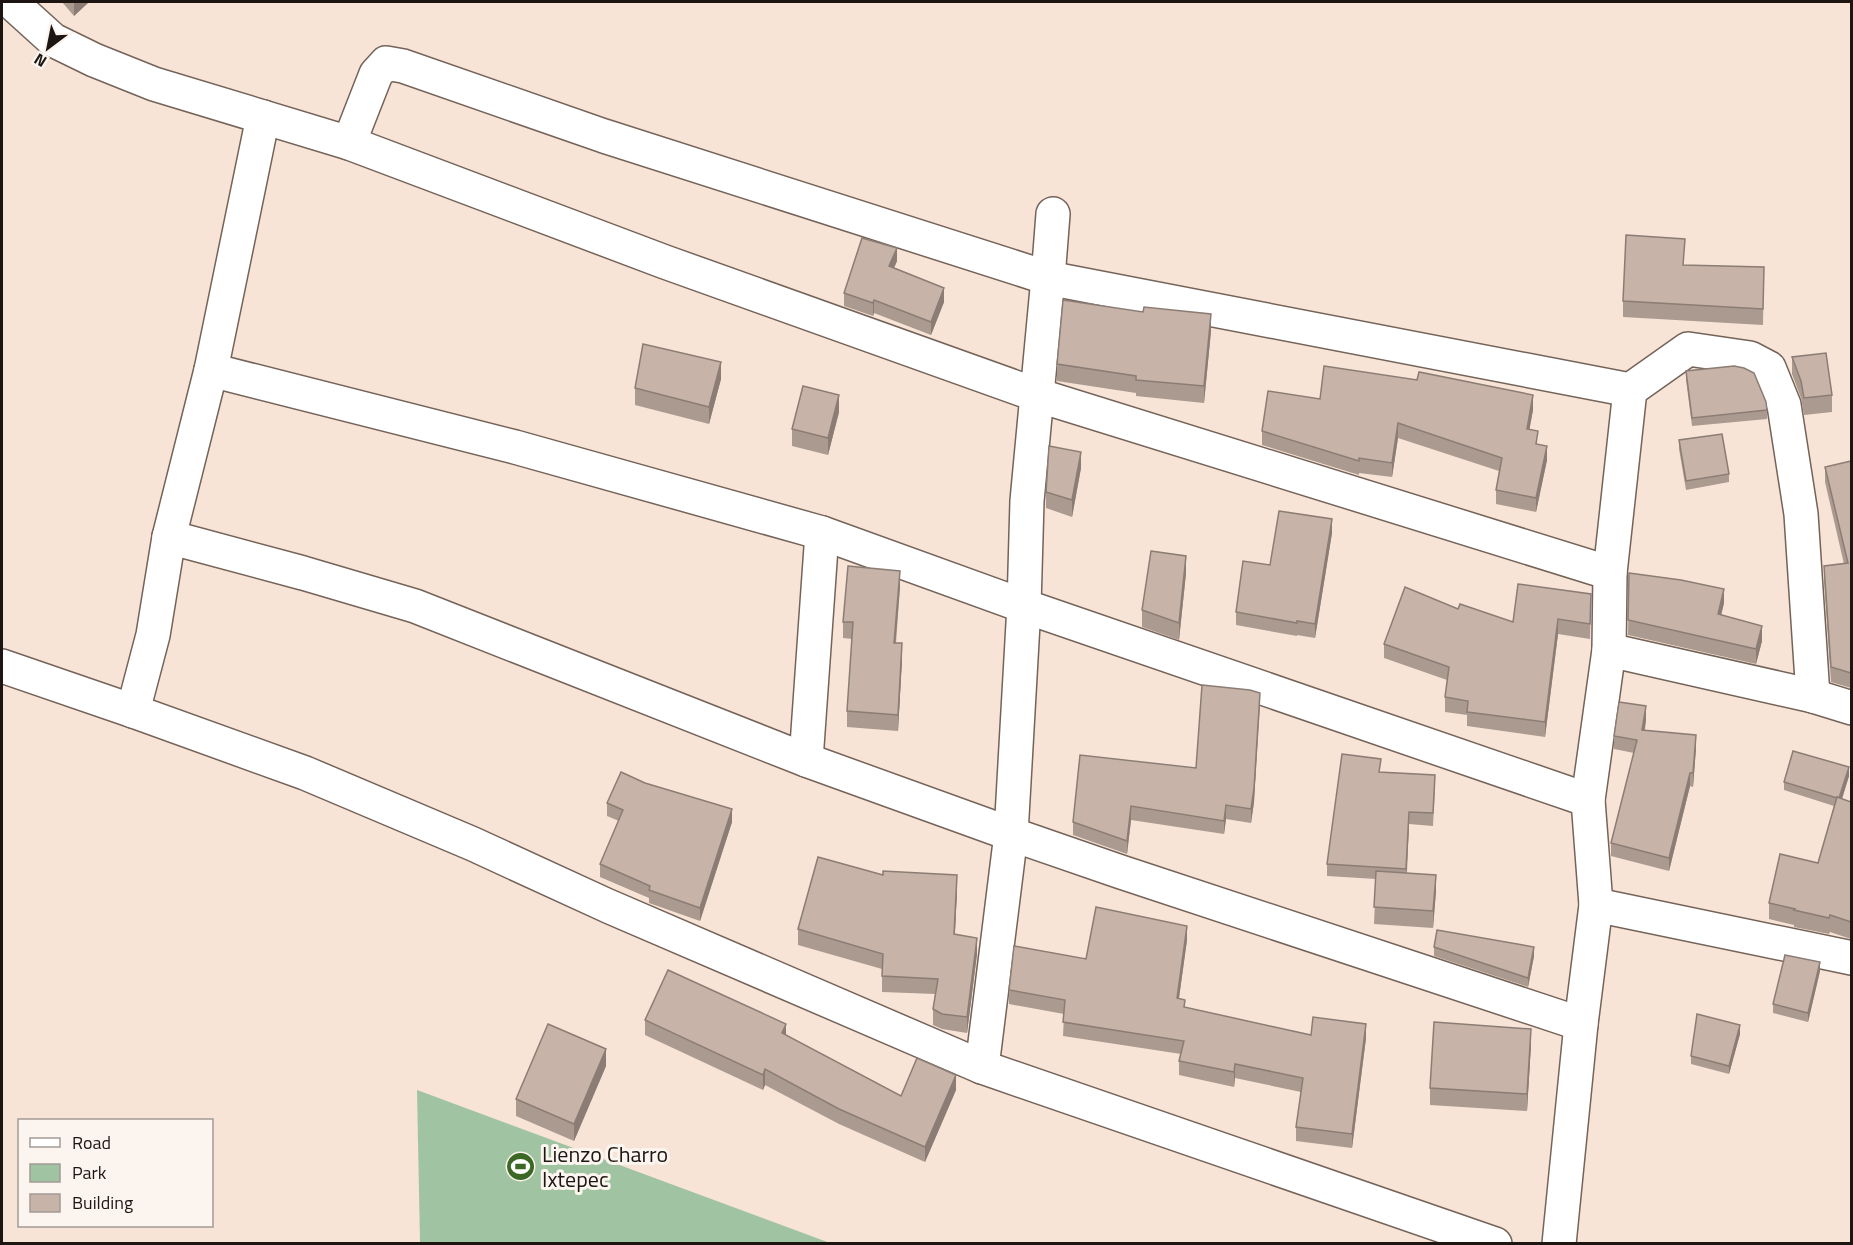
<svg xmlns="http://www.w3.org/2000/svg" width="1853" height="1245" viewBox="0 0 1853 1245" font-family="'Titillium Web',sans-serif">
	<style>
		.green { fill: #a0c3a1 }
		.lines { fill: none; stroke-linecap: round; stroke-linejoin: round }
		.minor-casing { stroke: #746358; stroke-width: 36 }
		.minor { stroke: #fff; stroke-width: 33 }
		.wall { fill: #ab9a90 }
		.shaded-wall { fill: #8b7d75 }
		.building { fill: #c7b3a7; stroke: #8b7d75; stroke-width: 1.5 }
		.labels { text-anchor: middle; dominant-baseline: central; stroke-width: 6; stroke-linejoin: round; paint-order: stroke }
		.poi-label { font-size: 22px; fill: #1c1511; stroke: #fcf4ee; text-anchor: start }
	</style>
	<rect width="100%" height="100%" fill="#f8e4d7"/>
	<!-- green -->
	<polygon class="green" points="417,1090 830,1243 420,1243"/>
	<g class="lines">
		<defs>
			<g id="minor">
				<polyline points="11,2 53,40 94,60 154,84 349,143 665,262 1037,395 1610,573"/>
				<polyline points="349,143 376,74 386,63 403,66 604,136 1048,278 1630,390 1688,349 1750,358 1769,368 1784,405 1801,514 1813,696"/>
				<polyline points="211,370 515,447 822,533 1024,606 1588,800"/>
				<polyline points="169,537 211,370 263,117"/>
				<polyline points="1609,650 1813,696 1852,708"/>
				<polyline points="2,666 133,711 305,773 473,844 608,906 982,1067 1495,1244"/>
				<polyline points="133,711 153,635 169,537 303,573 415,606 806,760 1011,834 1121,872 1581,1024"/>
				<polyline points="806,760 822,533"/>
				<polyline points="1596,905 1852,958"/>
				<polyline points="982,1067 1011,834 1024,606 1027,501 1048,278 1053,214"/>
				<polyline points="1559,1244 1581,1024 1596,905 1588,800 1609,650 1610,573 1630,390"/>
			</g>
		</defs>
		<!-- minor casing -->
		<use href="#minor" class="minor-casing"/>
		<!-- minor -->
		<use href="#minor" class="minor"/>
	</g>
	<!-- wall -->
	<g class="wall">
		<polygon points="62,2 89,2 74,16"/>
		<polygon points="897,261 894,268 944,302 931,335 874,313 873,316 844,306 844,293"/>
		<polygon points="1684,265 1764,267 1763,325 1623,317 1623,301"/>
		<polygon points="1143,312 1211,331 1204,403 1136,396 1136,393 1057,381 1057,364"/>
		<polygon points="1792,357 1832,395 1832,412 1804,415 1801,398 1792,374"/>
		<polygon points="1686,371 1767,410 1767,419 1692,426 1686,380"/>
		<polygon points="721,379 709,424 635,405 635,388"/>
		<polygon points="1417,380 1533,410 1529,430 1547,460 1536,512 1496,504 1496,490 1499,471 1398,438 1392,477 1359,473 1359,475 1262,445 1262,431 1320,399"/>
		<polygon points="839,412 828,455 792,446 792,429"/>
		<polygon points="1679,440 1729,474 1729,482 1686,490 1679,449"/>
		<polygon points="1851,461 1851,688 1831,682 1824,581 1824,566 1844,564 1825,482 1825,467"/>
		<polygon points="1081,468 1072,517 1046,508 1046,492"/>
		<polygon points="1332,533 1315,638 1297,635 1297,636 1236,625 1236,612 1270,565"/>
		<polygon points="1186,573 1179,640 1142,627 1142,610"/>
		<polygon points="1629,573 1724,603 1721,614 1762,641 1756,664 1628,635"/>
		<polygon points="900,587 896,643 902,660 898,731 847,727 847,711 852,639 843,638 843,622"/>
		<polygon points="1591,594 1590,639 1558,634 1545,737 1467,726 1467,715 1445,712 1445,697 1447,680 1384,658 1384,644 1513,622"/>
		<polygon points="1260,707 1254,802 1251,823 1226,819 1224,834 1131,820 1127,854 1073,835 1073,822 1196,768"/>
		<polygon points="1646,720 1645,730 1696,748 1693,787 1690,786 1669,871 1611,856 1611,843 1634,753 1614,749 1614,736"/>
		<polygon points="1381,772 1435,787 1433,826 1409,824 1407,873 1436,891 1433,928 1374,924 1376,879 1327,876 1327,864"/>
		<polygon points="1849,776 1842,799 1851,802 1851,939 1830,932 1829,934 1794,927 1794,925 1769,919 1769,903 1818,863 1834,806 1784,790 1784,782"/>
		<polygon points="607,803 732,822 700,921 649,903 649,898 600,877 600,864 619,821 607,816"/>
		<polygon points="957,891 955,934 977,954 967,1033 942,1029 933,1025 933,1009 935,994 882,992 882,969 798,945 798,929"/>
		<polygon points="1187,940 1179,998 1185,1007 1311,1035 1366,1038 1352,1148 1296,1141 1296,1127 1301,1092 1235,1078 1234,1087 1179,1075 1179,1061 1181,1054 1063,1036 1064,1014 1009,1004 1009,990 1086,959"/>
		<polygon points="1434,947 1534,956 1528,987 1434,956"/>
		<polygon points="1820,971 1808,1022 1773,1013 1773,1004"/>
		<polygon points="645,1020 786,1035 901,1096 956,1090 925,1162 839,1124 765,1085 763,1090 645,1035"/>
		<polygon points="1740,1034 1729,1074 1691,1064 1691,1056"/>
		<polygon points="1531,1045 1527,1111 1430,1105 1430,1088"/>
		<polygon points="606,1066 574,1141 516,1116 516,1099"/>
	</g>
	<!-- shaded-wall -->
	<g class="shaded-wall">
		<polygon points="74,2 89,2 74,16"/>
		<polygon points="897,248 897,261 889,279 889,266"/>
		<polygon points="944,288 944,302 931,335 931,322"/>
		<polygon points="874,300 874,313 873,316 873,303"/>
		<polygon points="1211,314 1211,331 1204,403 1204,386"/>
		<polygon points="721,362 721,379 709,424 709,407"/>
		<polygon points="839,395 839,412 828,455 828,438"/>
		<polygon points="1533,395 1533,410 1527,443 1527,429"/>
		<polygon points="1398,423 1398,438 1392,477 1392,463"/>
		<polygon points="1547,446 1547,460 1536,512 1536,498"/>
		<polygon points="1081,452 1081,468 1072,517 1072,500"/>
		<polygon points="1332,519 1332,533 1315,638 1315,624"/>
		<polygon points="1186,556 1186,573 1179,640 1179,623"/>
		<polygon points="900,571 900,587 894,659 894,643"/>
		<polygon points="1724,589 1724,603 1718,629 1718,614"/>
		<polygon points="1558,619 1558,634 1545,737 1545,722"/>
		<polygon points="1762,626 1762,641 1756,664 1756,649"/>
		<polygon points="902,643 902,660 898,731 898,715"/>
		<polygon points="1260,693 1254,802 1251,823 1251,809"/>
		<polygon points="1646,706 1646,720 1642,743 1642,730"/>
		<polygon points="1696,735 1696,748 1693,787 1693,773"/>
		<polygon points="1849,767 1849,776 1839,808 1839,799"/>
		<polygon points="1690,773 1690,786 1669,871 1669,858"/>
		<polygon points="1226,805 1226,819 1224,834 1224,821"/>
		<polygon points="1131,806 1131,820 1127,854 1127,841"/>
		<polygon points="732,809 732,822 700,921 700,908"/>
		<polygon points="1409,812 1409,824 1406,881 1406,869"/>
		<polygon points="957,875 957,891 954,950 954,934"/>
		<polygon points="1436,875 1436,891 1433,928 1433,911"/>
		<polygon points="1187,926 1187,940 1177,1012 1177,998"/>
		<polygon points="977,938 977,954 967,1033 967,1017"/>
		<polygon points="1534,947 1534,956 1528,987 1528,978"/>
		<polygon points="1820,962 1820,971 1808,1022 1808,1013"/>
		<polygon points="786,1024 786,1040 782,1033"/>
		<polygon points="1366,1024 1366,1038 1352,1148 1352,1134"/>
		<polygon points="1740,1025 1740,1034 1729,1074 1729,1066"/>
		<polygon points="1531,1029 1531,1045 1527,1111 1527,1094"/>
		<polygon points="606,1049 606,1066 574,1141 574,1124"/>
		<polygon points="1235,1064 1235,1078 1234,1087 1234,1072"/>
		<polygon points="765,1069 765,1085 763,1090 763,1075"/>
		<polygon points="956,1075 956,1090 925,1162 925,1147"/>
	</g>
	<!-- building -->
	<g class="building">
		<polygon points="1626,235 1685,239 1683,265 1764,267 1763,309 1623,301"/>
		<polygon points="862,238 897,248 889,266 944,288 931,322 874,300 873,303 844,293"/>
		<polygon points="1063,300 1143,312 1144,307 1211,314 1204,386 1136,380 1136,376 1057,364"/>
		<polygon points="643,344 721,362 709,407 635,388"/>
		<polygon points="1826,353 1832,395 1804,398 1801,381 1792,357"/>
		<polygon points="1324,366 1417,380 1419,372 1533,395 1527,429 1538,431 1536,444 1547,446 1536,498 1496,490 1502,458 1398,423 1392,463 1359,458 1359,461 1262,431 1268,391 1320,399"/>
		<polygon points="1734,366 1744,368 1754,373 1766,402 1767,410 1692,418 1686,371"/>
		<polygon points="803,386 839,395 828,438 792,429"/>
		<polygon points="1722,434 1729,474 1686,481 1679,440"/>
		<polygon points="1049,446 1081,452 1072,500 1046,492"/>
		<polygon points="1851,461 1851,673 1831,667 1824,566 1848,563 1825,467"/>
		<polygon points="1279,511 1332,519 1315,624 1297,621 1297,623 1236,612 1243,561 1270,565"/>
		<polygon points="1151,551 1186,556 1179,623 1142,610"/>
		<polygon points="848,566 900,571 894,643 902,643 898,715 847,711 853,622 843,622"/>
		<polygon points="1629,573 1681,580 1724,589 1718,614 1762,626 1756,649 1628,620"/>
		<polygon points="1518,584 1591,594 1590,624 1558,619 1545,722 1467,712 1468,701 1445,697 1449,667 1384,644 1405,587 1458,609 1460,604 1513,622"/>
		<polygon points="1202,685 1250,690 1260,693 1254,788 1251,809 1226,805 1224,821 1131,806 1127,841 1073,822 1080,755 1196,768"/>
		<polygon points="1619,702 1646,706 1642,730 1696,735 1693,773 1690,773 1669,858 1611,843 1637,740 1614,736"/>
		<polygon points="1793,751 1849,767 1839,798 1837,797 1837,798 1784,782"/>
		<polygon points="1342,754 1381,759 1379,772 1435,775 1433,813 1409,812 1406,869 1327,864"/>
		<polygon points="621,772 645,783 732,809 700,908 649,890 650,886 600,864 623,810 607,803"/>
		<polygon points="1837,797 1851,802 1851,922 1830,915 1829,918 1794,910 1795,909 1769,903 1780,854 1818,863"/>
		<polygon points="818,857 883,875 883,871 957,875 954,934 977,938 967,1017 942,1014 933,1009 938,979 882,976 883,954 798,929"/>
		<polygon points="1376,871 1436,875 1433,911 1374,907"/>
		<polygon points="1096,907 1187,926 1177,998 1185,1000 1184,1007 1311,1035 1313,1017 1366,1024 1352,1134 1296,1127 1303,1078 1235,1064 1234,1072 1179,1061 1184,1041 1063,1022 1065,1000 1009,990 1014,946 1086,959"/>
		<polygon points="1437,930 1534,947 1528,978 1434,947"/>
		<polygon points="1785,955 1820,962 1808,1013 1773,1004"/>
		<polygon points="668,970 786,1024 782,1033 901,1096 917,1058 956,1075 925,1147 839,1109 765,1069 763,1075 645,1020"/>
		<polygon points="1697,1014 1740,1025 1729,1066 1691,1056"/>
		<polygon points="1434,1022 1531,1029 1527,1094 1430,1088"/>
		<polygon points="548,1024 606,1049 574,1124 516,1099"/>
	</g>
	<!-- icons -->
	<defs>
		<symbol id="stadium-disc" viewBox="-11 -11 22 22"><circle r="9.5" fill="#3c6826" stroke="#fcf4ee"/><path d="M0-5a6.5 5 0 1 0 0 10a6.5 5 0 1 0 0-10ZM-3.5-1.8h7v3.6h-7Z" fill="#fff"/></symbol>
	</defs>
	<g fill-rule="evenodd">
		<use href="#stadium-disc" x="504" y="1150" width="33" height="33"/>
	</g>
	<g class="labels">
		<!-- poi labels -->
		<g class="poi-label">
			<text x="542" y="1154">Lienzo Charro<tspan x="542" dy="25">Ixtepec</tspan></text>
		</g>
	</g>
	<!-- border -->
	<rect width="1853" height="1245" fill="none" stroke="#1c1511" stroke-width="6"/>
	<!-- legend -->
	<rect x="18" y="1119" width="195" height="108" fill="#fcf4ee" stroke="#a29b96" stroke-width="1.5"/>
	<rect x="30" y="1138" width="30" height="9" fill="#ffffff" stroke="#a29b96" stroke-width="1.5"/>
	<text x="72" y="1149" font-size="18" fill="#1c1511">Road</text>
	<rect x="30" y="1164" width="30" height="18" fill="#a0c3a1" stroke="#a29b96" stroke-width="1.5"/>
	<text x="72" y="1179" font-size="18" fill="#1c1511">Park</text>
	<rect x="30" y="1194" width="30" height="18" fill="#c7b3a7" stroke="#a29b96" stroke-width="1.5"/>
	<text x="72" y="1209" font-size="18" fill="#1c1511">Building</text>
	<!-- north arrow -->
	<g transform="translate(48 48) rotate(212)" stroke="#fcf4ee" stroke-width="4.5" paint-order="stroke">
	<path d="M0-4.5L10 22L0 15L-10 22Z" fill="#1c1511"/>
	<text y="-9" font-size="16" font-weight="bold" text-anchor="middle" fill="#1c1511">N</text>
	</g>
</svg>
